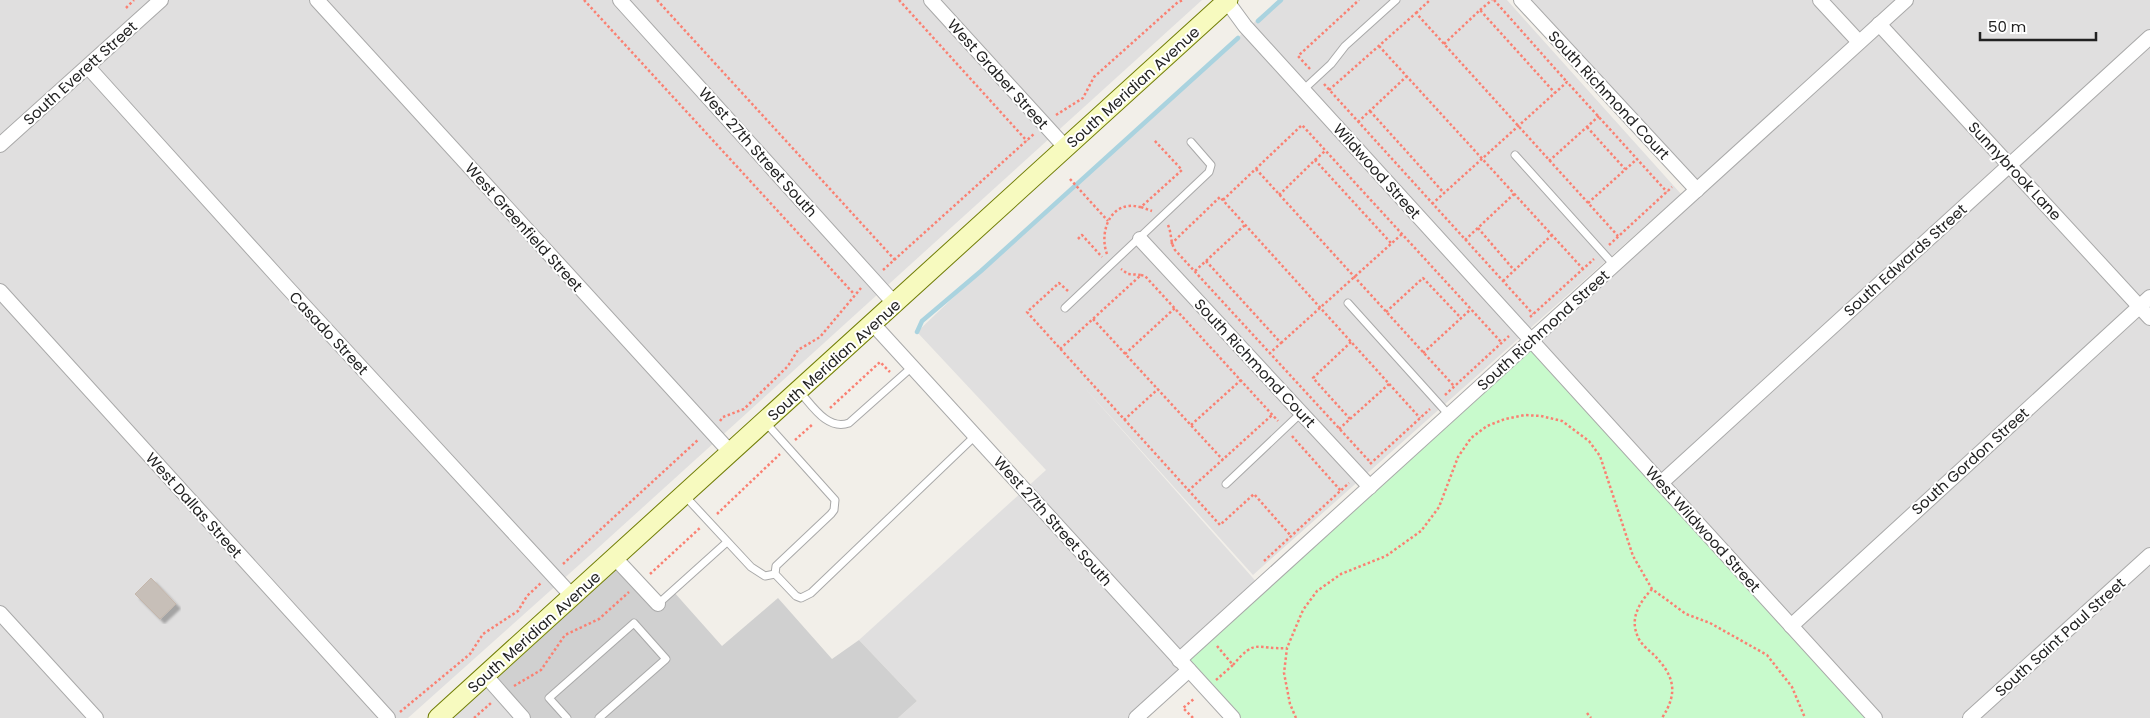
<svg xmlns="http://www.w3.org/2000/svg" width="2150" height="718" viewBox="0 0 2150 718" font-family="Poppins,sans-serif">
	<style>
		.residential { fill: #e0dfdf }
		.religious { fill: #d0d0d0 }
		.park { fill: #c8facc }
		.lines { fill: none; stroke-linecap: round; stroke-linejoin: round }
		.stream { stroke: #aad3df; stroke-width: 4.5 }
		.building { fill: #c7bfb8; stroke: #c4b6ab; filter: url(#shadow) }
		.lane-casing { stroke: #a9a9a9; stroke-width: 9 }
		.street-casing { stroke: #a9a9a9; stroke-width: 16 }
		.secondary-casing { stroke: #707d05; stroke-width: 21 }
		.path { stroke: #fa8072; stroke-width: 2.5; stroke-dasharray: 2.5 2.5; stroke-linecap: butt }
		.lane { stroke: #fff; stroke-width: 7 }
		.street { stroke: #fff; stroke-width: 14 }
		.secondary { stroke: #f7fabf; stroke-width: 19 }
		.labels { text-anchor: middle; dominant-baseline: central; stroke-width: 4; stroke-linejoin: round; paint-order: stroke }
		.street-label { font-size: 15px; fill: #222; stroke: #fff }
	</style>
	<defs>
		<filter id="shadow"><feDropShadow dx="4.5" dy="4.5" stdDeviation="1" flood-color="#0004"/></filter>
	</defs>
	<rect width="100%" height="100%" fill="#f2efe9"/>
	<!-- residential -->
	<g class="residential">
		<polygon points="0,0 1202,0 598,548 408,718 0,718"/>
		<polygon points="1279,0 1507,0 1681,194 1253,575 1084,387 1260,586 1189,670 1136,718 898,718 917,701 859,640 1046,470 917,332 981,271"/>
		<polygon points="1514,0 2150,0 2150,718 1875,718 1531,340 1697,190"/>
		<polygon points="486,676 523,718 438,718"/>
	</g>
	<!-- religious -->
	<polygon class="religious" points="615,558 658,604 673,591 722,646 778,598 832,659 859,640 917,701 898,718 523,718 486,676"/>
	<!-- park -->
	<polygon class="park" points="1531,340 1875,718 1233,718 1179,660"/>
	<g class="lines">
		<!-- stream -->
		<g class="stream">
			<polyline points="1258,21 1281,0"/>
			<polyline points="917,332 922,321 981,271 1238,38"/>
		</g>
	</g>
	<!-- building -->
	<polygon class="building" points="151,578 176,604 160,619 135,594"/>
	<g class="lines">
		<defs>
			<g id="lane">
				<polyline points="1303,90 1331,64 1345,46 1396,0"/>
				<polyline points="1515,155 1614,265"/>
				<polyline points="1348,303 1449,415"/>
				<polyline points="1065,308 1209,172 1211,165 1191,142"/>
				<path d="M799 391C812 405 827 431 849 423L912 367"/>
				<polyline points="766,423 835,500 834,510 831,514 776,566 775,574 796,596 801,598 811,593 975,436"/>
				<polyline points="1226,484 1301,413"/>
				<polyline points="685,496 751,567 765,576 775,574"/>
				<polyline points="658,604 727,542"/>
				<polyline points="567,718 549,698 634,623 666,659 599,718"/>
			</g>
			<g id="street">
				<polyline points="317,0 731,453"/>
				<polyline points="620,0 895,304"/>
				<polyline points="931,0 1066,148"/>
				<polyline points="1226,0 1245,26 1875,718"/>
				<polyline points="1521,0 1697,190"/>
				<polyline points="1820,0 1859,42"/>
				<polyline points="1879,24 2150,318"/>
				<polyline points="88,67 286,286 573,597"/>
				<polyline points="0,145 161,0"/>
				<polyline points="1140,239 1370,487"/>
				<polyline points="0,291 388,718"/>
				<polyline points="873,324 1233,718"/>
				<polyline points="1661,483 2150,37"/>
				<polyline points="615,558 658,604"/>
				<polyline points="0,613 96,718"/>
				<polyline points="1791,626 2150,297"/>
				<polyline points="1179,660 1906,0"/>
				<polyline points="486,676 523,718"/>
				<polyline points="1136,718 1189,670"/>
				<polyline points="1970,718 2150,555"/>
			</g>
			<polyline id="secondary" points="438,718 1228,0"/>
		</defs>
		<!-- lane casing -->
		<use href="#lane" class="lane-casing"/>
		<!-- street casing -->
		<use href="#street" class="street-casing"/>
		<!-- secondary casing -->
		<use href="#secondary" class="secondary-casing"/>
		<!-- path -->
		<g class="path">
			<polyline points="584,0 854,294"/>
			<polyline points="657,0 895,260"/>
			<polyline points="899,0 1027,141"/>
			<polyline points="1494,0 1567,82"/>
			<polyline points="126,8 134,0"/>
			<polyline points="1480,10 1492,0"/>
			<polyline points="1416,13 1430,0"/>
			<polyline points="1444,44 1480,10 1555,93"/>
			<polyline points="1379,46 1583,269"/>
			<polyline points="1310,69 1298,56 1359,0"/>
			<polyline points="1324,84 1533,314"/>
			<polyline points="1329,90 1416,13 1618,236"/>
			<polyline points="1370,111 1444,193"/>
			<polyline points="1056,115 1083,98 1094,77 1178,2 1184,0"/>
			<polyline points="1358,122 1407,76"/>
			<polyline points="1587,127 1625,169"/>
			<polyline points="1315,160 1325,151"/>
			<polyline points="1549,161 1599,116"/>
			<polyline points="1256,169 1454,386"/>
			<polyline points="1070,179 1108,221"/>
			<polyline points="1279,195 1315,160 1391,243"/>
			<polyline points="1223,200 1302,125 1502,343"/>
			<polyline points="1588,203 1637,159"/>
			<polyline points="1432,204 1567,82 1667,192"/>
			<polyline points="1141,207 1152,211"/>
			<path d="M1168 225C1172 234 1170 242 1175 250L1371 463"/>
			<polyline points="1478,228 1514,270"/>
			<polyline points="1078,239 1082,235 1102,257"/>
			<polyline points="1465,240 1514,194"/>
			<polyline points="1171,244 1220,197 1420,418"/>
			<polyline points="1609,245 1672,187"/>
			<path d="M1107 254C1100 236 1107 208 1129 206 1133 205 1137 207 1141 207L1182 170 1154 140"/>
			<polyline points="1206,261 1281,343 1270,353"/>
			<polyline points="883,270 1035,133"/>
			<polyline points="1195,271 1245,225"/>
			<polyline points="1141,275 1145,276 1278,421"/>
			<polyline points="1503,281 1552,235"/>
			<polyline points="1068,291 1059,283 1027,312 1220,525 1254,494 1291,536"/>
			<polyline points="1386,312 1423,278 1461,318"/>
			<polyline points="1530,317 1594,259"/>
			<polyline points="1093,319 1223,460"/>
			<polyline points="1281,343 1402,234"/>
			<polyline points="1060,349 1141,275 1128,274 1121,269"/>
			<polyline points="1423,353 1471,309"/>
			<polyline points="1125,354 1175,308"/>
			<polyline points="1445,395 1509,336"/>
			<polyline points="830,408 880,362 890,372"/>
			<polyline points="1350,419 1389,384"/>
			<polyline points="1124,420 1158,389"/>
			<polyline points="720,421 723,417 744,409 788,366 798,350 820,337 861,288"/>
			<polyline points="1191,425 1241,380"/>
			<polyline points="1339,429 1350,419 1313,378 1351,342"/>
			<polyline points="1292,436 1341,491"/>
			<polyline points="795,440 813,424"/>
			<polyline points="1370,464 1430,409"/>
			<polyline points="1188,491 1272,415"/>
			<polyline points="717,514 780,454"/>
			<polyline points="1264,561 1349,483"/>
			<polyline points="563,564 699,439"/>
			<polyline points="650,574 701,527"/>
			<path d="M1652 589C1640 602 1629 618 1638 637 1640 643 1648 650 1653 654 1674 675 1679 692 1662 718"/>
			<path d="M1233 665C1256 637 1257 650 1287 648"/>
			<polyline points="1216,680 1233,665 1217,646"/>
			<polyline points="514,686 541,670 565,635 599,619 629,592"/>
			<polyline points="400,712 470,654 483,634 518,611 527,596 542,582"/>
			<polyline points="1587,713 1591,718"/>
			<polyline points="474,718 491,703"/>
			<polyline points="1193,718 1183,708 1195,698"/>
			<polyline points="1296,718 1290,704 1284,673 1287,648 1303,610 1317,591 1341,574 1386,556 1421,531 1439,507 1458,457 1471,438 1487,426 1505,419 1525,415 1541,416 1562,421 1589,441 1600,456 1633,556 1652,589 1686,614 1710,623 1767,655 1792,687 1805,718"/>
		</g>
		<!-- lane -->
		<use href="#lane" class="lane"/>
		<!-- street -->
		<use href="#street" class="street"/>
		<!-- secondary -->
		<use href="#secondary" class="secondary"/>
	</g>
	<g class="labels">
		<!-- street labels -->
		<g class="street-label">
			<text transform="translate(80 73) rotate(-42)">South Everett Street</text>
			<text transform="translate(998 74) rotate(48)">West Graber Street</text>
			<text transform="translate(1133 87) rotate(-42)">South Meridian Avenue</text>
			<text transform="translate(1609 95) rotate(47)">South Richmond Court</text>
			<text transform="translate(758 152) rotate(48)">West 27th Street South</text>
			<text transform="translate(1377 171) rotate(48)">Wildwood Street</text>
			<text transform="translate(2015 171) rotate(47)">Sunnybrook Lane</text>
			<text transform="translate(524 227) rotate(48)">West Greenfield Street</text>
			<text transform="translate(1905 260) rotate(-42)">South Edwards Street</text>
			<text transform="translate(1543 330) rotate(-42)">South Richmond Street</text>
			<text transform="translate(329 333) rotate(47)">Casado Street</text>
			<text transform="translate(834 360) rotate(-42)">South Meridian Avenue</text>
			<text transform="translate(1255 363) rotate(47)">South Richmond Court</text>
			<text transform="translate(1970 461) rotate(-42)">South Gordon Street</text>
			<text transform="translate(194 505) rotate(48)">West Dallas Street</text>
			<text transform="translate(1053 521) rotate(48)">West 27th Street South</text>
			<text transform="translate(1703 529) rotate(48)">West Wildwood Street</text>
			<text transform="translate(534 632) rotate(-42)">South Meridian Avenue</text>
			<text transform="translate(2060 637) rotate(-42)">South Saint Paul Street</text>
		</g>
	</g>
	<!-- scale -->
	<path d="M1980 32v8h116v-8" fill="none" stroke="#222222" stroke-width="2.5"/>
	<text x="1988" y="32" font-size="15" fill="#222222" stroke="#ffffff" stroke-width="4" paint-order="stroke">50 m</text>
</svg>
